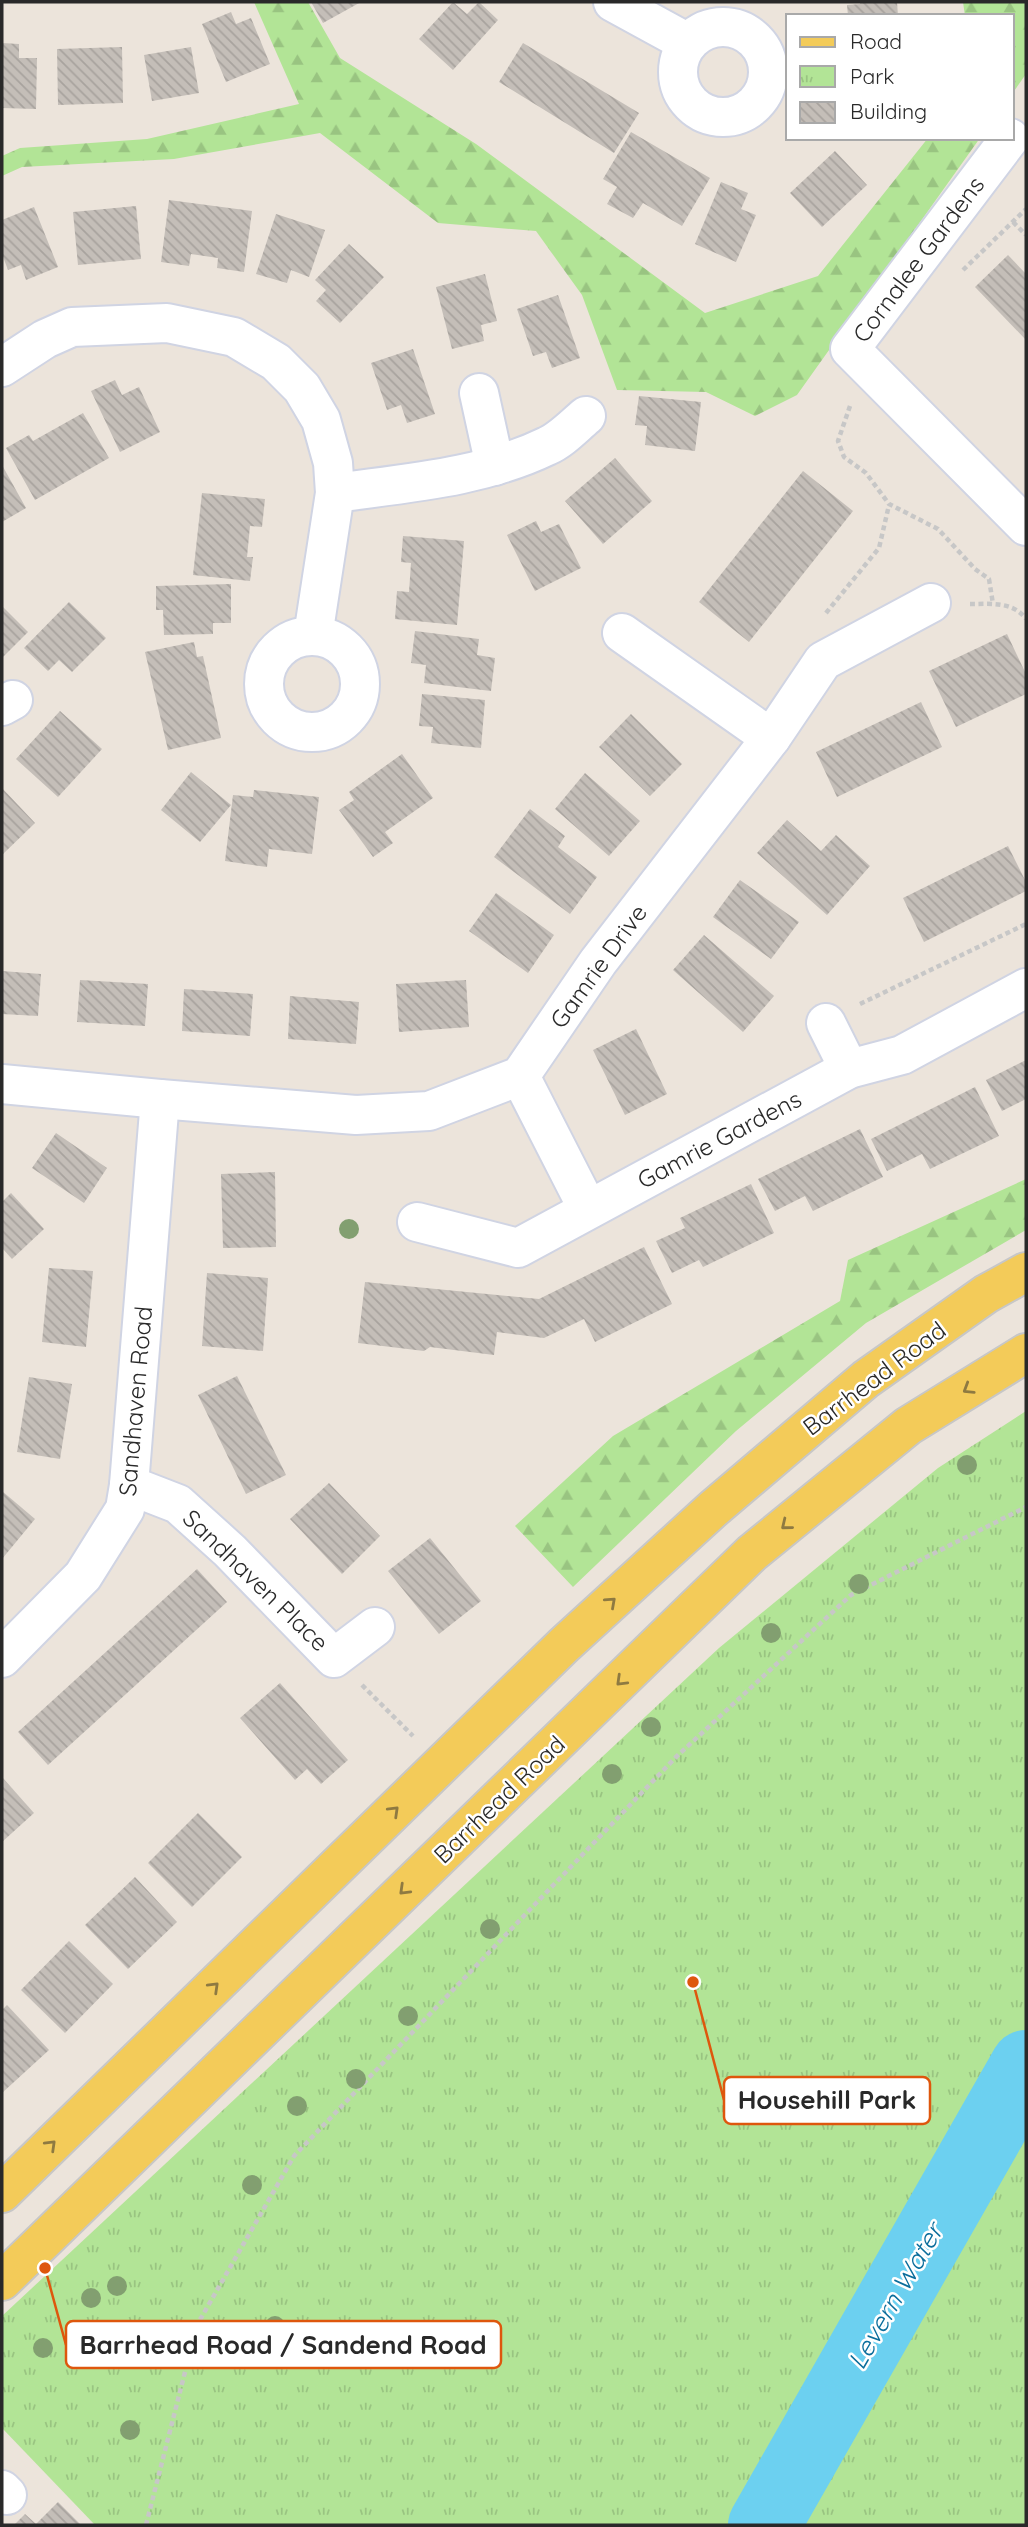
<svg xmlns="http://www.w3.org/2000/svg" width="1028" height="2527" viewBox="0 0 1028 2527" font-family="Quicksand,sans-serif">
	<style>
		.forest { fill: url(#forest-firs) }
		.park { fill: url(#park-tufts) }
		.lines { fill: none; stroke-linecap: round; stroke-linejoin: round }
		.river { stroke: #6cd0f0; stroke-width: 72 }
		.building { fill: url(#building-back-hatch) }
		.minor-casing { stroke: #d0d4e3; stroke-width: 42 }
		.major-casing { stroke: #c7c7c7; stroke-width: 42 }
		.path { stroke: #c7c7c7; stroke-width: 4.5; stroke-dasharray: 5 3.5; stroke-linecap: butt }
		.minor { stroke: #fff; stroke-width: 38 }
		.major { stroke: #f3cb59; stroke-width: 38 }
		.tree { fill: #829f70 }
		.oneway { stroke: #8e7a41 }
		.labels { text-anchor: middle; dominant-baseline: central; stroke-width: 5; stroke-linejoin: round; paint-order: stroke }
		.street-label { font-size: 24px; fill: #292929; stroke: #fff }
		.water-label { font-size: 26px; font-style: italic; fill: #0b6e9c; stroke: #fff }
		.leader { fill: none; stroke: #de570d; stroke-width: 2.5 }
		.callout-dot { fill: #de570d; stroke: #fff; stroke-width: 2.5 }
		.callout { fill: #fff; stroke: #de570d; stroke-width: 2.5 }
		.callout-label { font-size: 26px; text-anchor: middle; font-weight: bold; fill: #292929 }
	</style>
	<defs>
		<pattern id="forest-firs" width="22" height="20" patternUnits="userSpaceOnUse" patternTransform="scale(1.75)"><rect width="22" height="20" fill="#b2e496"/><path d="M5 1l3.5 6h-7zM16 11l3.5 6h-7z" fill="#99c481"/></pattern>
		<pattern id="park-tufts" width="24" height="20" patternUnits="userSpaceOnUse" patternTransform="scale(1.75)"><rect width="24" height="20" fill="#b2e496"/><path d="M3 7l-1-3M5 7V3M7 7l1-3M15 17l-1-3M17 17v-4M19 17l1-3" fill="none" stroke="#99c481"/></pattern>
		<pattern id="building-back-hatch" width="6" height="6" patternUnits="userSpaceOnUse" patternTransform="scale(1.75)"><rect width="6" height="6" fill="#c4beb8"/><path d="M-1 5l2 2M0 0l6 6M5-1l2 2" fill="none" stroke="#a8a39e"/></pattern>
	</defs>
	<rect width="100%" height="100%" fill="#ece4db"/>
	<!-- forest -->
	<g class="forest">
		<polygon points="254,2 308,2 340,58 476,144 705,313 818,276 928,138 980,138 797,395 755,416 706,392 617,390 582,295 536,231 438,223 320,133 174,159 22,167 2,176 2,156 20,148 147,139 299,104"/>
		<polygon points="963,2 1026,2 1026,74 1012,94 1012,16 965,16"/>
		<polygon points="1026,1179 1026,1230 866,1323 736,1431 573,1587 515,1526 613,1436 840,1301 848,1260"/>
	</g>
	<!-- park -->
	<polygon class="park" points="1026,1411 1026,2525 95,2525 2,2428 2,2316 719,1648 938,1468"/>
	<g class="lines">
		<!-- river -->
		<polyline class="river" points="764,2525 1026,2066"/>
	</g>
	<!-- building -->
	<g class="building">
		<polygon points="311,2 361,2 323,23"/>
		<polygon points="453,2 467,14 479,2 498,20 453,70 419,39"/>
		<polygon points="860,2 897,2 898,16 848,16 847,5 860,4"/>
		<polygon points="231,12 236,24 251,18 270,64 226,82 202,24"/>
		<polygon points="2,43 19,44 19,58 37,58 36,109 2,108"/>
		<polygon points="523,43 639,113 614,153 499,82"/>
		<polygon points="122,47 123,103 58,105 57,49"/>
		<polygon points="191,47 199,93 152,101 144,55"/>
		<polygon points="631,132 710,178 682,226 643,203 633,218 607,204 617,187 603,179"/>
		<polygon points="835,151 867,185 822,227 790,193"/>
		<polygon points="721,182 748,193 741,209 756,215 736,262 695,244"/>
		<polygon points="169,200 252,211 244,272 217,268 218,258 191,254 189,266 161,262"/>
		<polygon points="136,206 141,259 78,265 73,212"/>
		<polygon points="34,207 58,267 26,280 21,265 8,270 2,254 2,220"/>
		<polygon points="276,214 325,230 309,277 291,270 287,283 256,274"/>
		<polygon points="349,244 384,277 340,323 316,301 326,290 315,280"/>
		<polygon points="1008,255 1026,274 1026,340 975,287"/>
		<polygon points="485,274 497,321 481,325 484,341 452,349 436,287"/>
		<polygon points="558,295 580,358 552,368 546,352 533,356 517,309"/>
		<polygon points="413,349 435,414 407,423 401,405 387,410 371,363"/>
		<polygon points="115,380 122,395 139,387 160,432 120,452 91,391"/>
		<polygon points="639,396 701,402 695,451 645,445 647,426 635,425"/>
		<polygon points="83,413 109,458 35,500 6,448 29,435 33,441"/>
		<polygon points="615,458 652,501 603,544 565,501"/>
		<polygon points="2,465 26,508 2,522"/>
		<polygon points="803,471 853,511 749,642 699,602"/>
		<polygon points="202,493 265,499 262,527 250,526 247,557 253,557 250,581 193,575"/>
		<polygon points="536,521 541,532 559,524 581,568 535,591 507,535"/>
		<polygon points="403,536 464,541 457,625 395,619 397,591 409,592 411,563 401,562"/>
		<polygon points="231,584 231,623 213,623 213,634 164,635 163,610 156,610 156,586"/>
		<polygon points="69,602 106,638 72,672 59,660 48,671 24,648"/>
		<polygon points="2,606 28,632 2,658"/>
		<polygon points="415,631 479,639 477,655 495,658 491,691 424,683 426,665 411,663"/>
		<polygon points="1007,634 1026,674 1026,694 956,727 929,671"/>
		<polygon points="194,642 197,657 203,656 221,738 168,750 145,652"/>
		<polygon points="422,694 485,700 481,748 431,743 433,727 419,726"/>
		<polygon points="921,702 942,747 837,797 816,752"/>
		<polygon points="60,711 102,749 58,797 16,759"/>
		<polygon points="631,714 682,764 650,796 599,747"/>
		<polygon points="402,754 433,798 385,832 393,843 373,857 339,810 354,800 349,792"/>
		<polygon points="191,772 231,805 200,842 161,810"/>
		<polygon points="585,773 640,821 609,856 555,809"/>
		<polygon points="2,788 35,823 2,855"/>
		<polygon points="254,790 319,797 312,854 269,849 267,867 225,861 233,795 253,797"/>
		<polygon points="530,809 565,836 558,847 597,877 570,914 494,857"/>
		<polygon points="787,820 821,851 836,835 870,866 827,915 757,853"/>
		<polygon points="1008,846 1026,882 1026,891 924,942 903,898"/>
		<polygon points="740,880 799,922 771,959 713,917"/>
		<polygon points="496,893 554,935 528,973 469,931"/>
		<polygon points="704,935 774,996 743,1032 673,970"/>
		<polygon points="2,971 41,974 38,1016 2,1014"/>
		<polygon points="80,980 148,984 145,1026 77,1022"/>
		<polygon points="466,980 469,1027 399,1032 396,984"/>
		<polygon points="184,989 253,994 250,1036 182,1031"/>
		<polygon points="290,996 359,1002 356,1044 288,1039"/>
		<polygon points="636,1029 667,1094 625,1115 593,1050"/>
		<polygon points="1026,1060 1026,1099 1002,1111 986,1080"/>
		<polygon points="975,1087 999,1136 930,1169 922,1154 887,1171 871,1139"/>
		<polygon points="860,1129 883,1177 813,1211 805,1196 775,1211 758,1179"/>
		<polygon points="56,1133 107,1168 84,1203 32,1168"/>
		<polygon points="275,1172 276,1247 223,1248 221,1174"/>
		<polygon points="751,1184 774,1233 703,1267 699,1260 672,1273 656,1241 685,1228 680,1218"/>
		<polygon points="11,1193 44,1229 12,1259 2,1248 2,1202"/>
		<polygon points="644,1247 672,1304 595,1342 584,1319 544,1338 497,1332 494,1355 430,1347 424,1351 358,1343 365,1282 539,1299"/>
		<polygon points="49,1268 93,1271 86,1347 42,1342"/>
		<polygon points="207,1273 268,1278 263,1351 202,1346"/>
		<polygon points="237,1376 286,1475 246,1494 198,1395"/>
		<polygon points="29,1377 72,1384 60,1459 17,1452"/>
		<polygon points="329,1483 380,1536 342,1574 290,1519"/>
		<polygon points="2,1491 35,1519 2,1559"/>
		<polygon points="430,1538 481,1601 439,1634 388,1571"/>
		<polygon points="197,1569 227,1602 48,1765 18,1732"/>
		<polygon points="280,1683 348,1760 321,1784 307,1769 295,1780 240,1718"/>
		<polygon points="2,1777 34,1813 2,1842"/>
		<polygon points="198,1813 242,1857 192,1907 148,1863"/>
		<polygon points="135,1877 177,1922 128,1969 85,1925"/>
		<polygon points="69,1941 113,1984 65,2033 21,1990"/>
		<polygon points="7,2005 49,2050 2,2093 2,2010"/>
		<polygon points="58,2502 81,2525 14,2525 25,2514 36,2524"/>
	</g>
	<g class="lines">
		<defs>
			<g id="minor">
				<polyline points="613,2 688,43"/>
				<circle cx="723" cy="72" r="45"/>
				<polyline points="1010,138 850,349 1026,526"/>
				<polyline points="2,367 45,339 72,327 167,323 234,337 276,362 302,388 321,420 333,463 335,493 313,636"/>
				<polyline points="479,393 495,466"/>
				<path d="M335 493C406 483 481 478 547 446 561 440 574 426 586 416"/>
				<polyline points="622,633 771,738"/>
				<circle cx="312" cy="684" r="48"/>
				<polyline points="2,706 13,700"/>
				<polyline points="826,1023 849,1069"/>
				<polyline points="520,1076 588,1209"/>
				<polyline points="2,1084 160,1099 356,1115 429,1111 520,1076 598,962 771,738 823,661 931,603"/>
				<polyline points="417,1222 518,1248 849,1069 902,1055 1026,988"/>
				<polyline points="129,1485 178,1504 230,1551 334,1658 375,1627"/>
				<polyline points="2,1658 83,1576 125,1509 129,1485 160,1099"/>
				<polyline points="2,2490 7,2495"/>
			</g>
			<g id="major">
				<polyline points="2,2193 564,1645 713,1509 866,1379 986,1294 1026,1272"/>
				<polyline points="2,2281 752,1553 908,1426 1026,1353"/>
			</g>
		</defs>
		<!-- minor casing -->
		<use href="#minor" class="minor-casing"/>
		<!-- major casing -->
		<use href="#major" class="major-casing"/>
		<!-- path -->
		<g class="path">
			<polyline points="1013,222 1026,235"/>
			<polyline points="963,270 1026,209"/>
			<polyline points="850,406 838,441 844,457 866,473 889,504 938,529 975,569 989,579 993,604"/>
			<path d="M970 604C990 604 1013 601 1026 619"/>
			<polyline points="826,613 879,548 889,505"/>
			<polyline points="860,1004 1026,924"/>
			<polyline points="362,1685 413,1736"/>
			<polyline points="146,2525 197,2325 294,2156 676,1757 851,1595 1026,1507"/>
		</g>
		<!-- minor -->
		<use href="#minor" class="minor"/>
		<!-- major -->
		<use href="#major" class="major"/>
	</g>
	<!-- trees -->
	<g class="tree">
		<circle cx="349" cy="1229" r="10"/>
		<circle cx="967" cy="1465" r="10"/>
		<circle cx="859" cy="1584" r="10"/>
		<circle cx="771" cy="1633" r="10"/>
		<circle cx="651" cy="1727" r="10"/>
		<circle cx="612" cy="1774" r="10"/>
		<circle cx="490" cy="1929" r="10"/>
		<circle cx="408" cy="2016" r="10"/>
		<circle cx="356" cy="2079" r="10"/>
		<circle cx="297" cy="2106" r="10"/>
		<circle cx="252" cy="2185" r="10"/>
		<circle cx="117" cy="2286" r="10"/>
		<circle cx="91" cy="2298" r="10"/>
		<circle cx="275" cy="2326" r="10"/>
		<circle cx="43" cy="2348" r="10"/>
		<circle cx="130" cy="2430" r="10"/>
	</g>
	<!-- one-way arrows -->
	<defs><path id="oneway-chevron" d="M-2-3.5L2.5 0L-2 3.5" fill="none" stroke-width="1.6" stroke-linecap="round" stroke-linejoin="round" transform="scale(1.75)"/></defs>
	<g class="oneway">
		<use href="#oneway-chevron" transform="translate(968 1389) rotate(148)"/>
		<use href="#oneway-chevron" transform="translate(786 1525) rotate(141)"/>
		<use href="#oneway-chevron" transform="translate(611 1602) rotate(-42)"/>
		<use href="#oneway-chevron" transform="translate(621 1681) rotate(136)"/>
		<use href="#oneway-chevron" transform="translate(394 1811) rotate(-44)"/>
		<use href="#oneway-chevron" transform="translate(404 1890) rotate(136)"/>
		<use href="#oneway-chevron" transform="translate(214 1987) rotate(-44)"/>
		<use href="#oneway-chevron" transform="translate(51 2145) rotate(-44)"/>
	</g>
	<g class="labels">
		<!-- street labels -->
		<g class="street-label">
			<text transform="translate(918 259) rotate(-53)">Cornalee Gardens</text>
			<text transform="translate(598 966) rotate(-54)">Gamrie Drive</text>
			<text transform="translate(719 1139) rotate(-28)">Gamrie Gardens</text>
			<text transform="translate(874 1378) rotate(-37)">Barrhead Road</text>
			<text transform="translate(135 1401) rotate(-85)">Sandhaven Road</text>
			<text transform="translate(256 1580) rotate(44)">Sandhaven Place</text>
			<text transform="translate(499 1799) rotate(-44)">Barrhead Road</text>
		</g>
		<!-- water labels -->
		<g class="water-label">
			<text transform="translate(895 2296) rotate(-60)">Levern Water</text>
		</g>
	</g>
	<!-- callouts -->
	<path class="leader" d="M693 1982L724 2100M45 2268L66 2345"/>
	<g class="callout-dot">
		<circle cx="693" cy="1982" r="7"/>
		<circle cx="45" cy="2268" r="7"/>
	</g>
	<g class="callout">
		<rect x="724" y="2077" width="206" height="47" rx="7"/>
		<rect x="66" y="2321" width="435" height="47" rx="7"/>
	</g>
	<g class="callout-label">
		<text x="827" y="2109">Househill Park</text>
		<text x="283" y="2354">Barrhead Road / Sandend Road</text>
	</g>
	<!-- border -->
	<rect width="1028" height="2527" fill="none" stroke="#292929" stroke-width="7"/>
	<!-- legend -->
	<rect x="786" y="14" width="228" height="126" fill="#ffffff" stroke="#a9a9a9" stroke-width="2"/>
	<rect x="800" y="37" width="35" height="10" fill="#f3cb59" stroke="#a9a9a9" stroke-width="2"/>
	<text x="850" y="49" font-size="21" fill="#292929">Road</text>
	<rect x="800" y="66" width="35" height="21" fill="url(#park-tufts)" stroke="#a9a9a9" stroke-width="2"/>
	<text x="850" y="84" font-size="21" fill="#292929">Park</text>
	<rect x="800" y="102" width="35" height="21" fill="url(#building-back-hatch)" stroke="#a9a9a9" stroke-width="2"/>
	<text x="850" y="119" font-size="21" fill="#292929">Building</text>
</svg>
